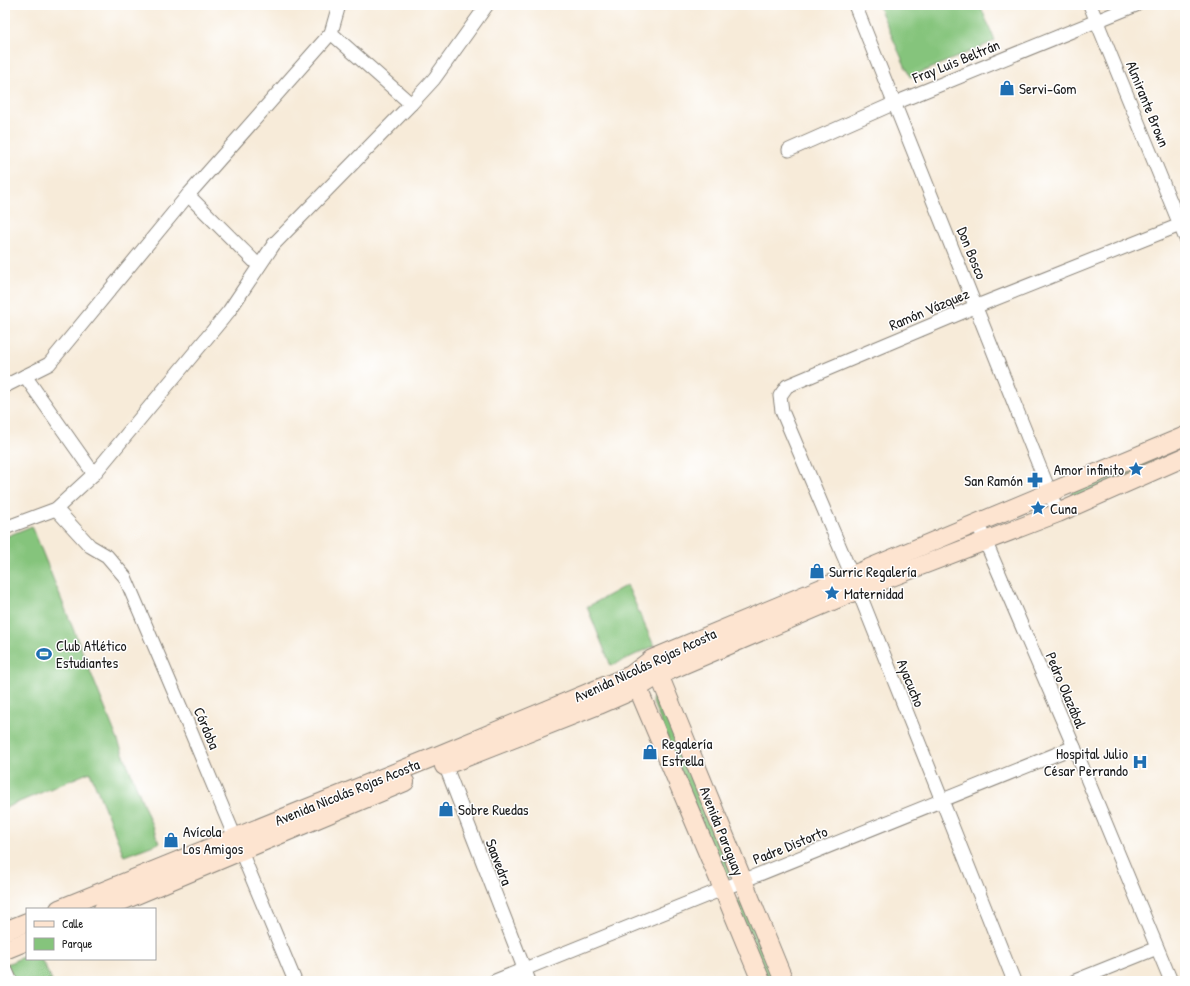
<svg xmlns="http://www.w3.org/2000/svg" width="1190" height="986" viewBox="0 0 1190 986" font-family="'Patrick Hand',sans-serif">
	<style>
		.green { fill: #85c47c; stroke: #50704c }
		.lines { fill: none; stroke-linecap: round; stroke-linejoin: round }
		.minor-casing { stroke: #8a847a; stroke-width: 15 }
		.tertiary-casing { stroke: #8a847a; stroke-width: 18 }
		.secondary-casing { stroke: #8a847a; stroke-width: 20 }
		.minor { stroke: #fff; stroke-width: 13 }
		.tertiary { stroke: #fff; stroke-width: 16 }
		.secondary { stroke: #fde4d0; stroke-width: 18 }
		.labels { text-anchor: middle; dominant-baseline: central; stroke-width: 3; stroke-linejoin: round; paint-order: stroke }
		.street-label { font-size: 15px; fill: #1c1c1c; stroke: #fff }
		.poi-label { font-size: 15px; fill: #1c1c1c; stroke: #fff; text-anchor: start }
	</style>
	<rect width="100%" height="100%" fill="#fff"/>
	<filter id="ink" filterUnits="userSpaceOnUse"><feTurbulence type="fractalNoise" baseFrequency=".025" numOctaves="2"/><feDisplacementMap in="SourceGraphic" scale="8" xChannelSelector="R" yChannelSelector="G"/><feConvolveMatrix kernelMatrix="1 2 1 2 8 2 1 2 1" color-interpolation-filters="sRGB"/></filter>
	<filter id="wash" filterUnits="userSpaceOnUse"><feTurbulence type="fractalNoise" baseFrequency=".012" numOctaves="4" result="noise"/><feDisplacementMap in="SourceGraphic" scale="16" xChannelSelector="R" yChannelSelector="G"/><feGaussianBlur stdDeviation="0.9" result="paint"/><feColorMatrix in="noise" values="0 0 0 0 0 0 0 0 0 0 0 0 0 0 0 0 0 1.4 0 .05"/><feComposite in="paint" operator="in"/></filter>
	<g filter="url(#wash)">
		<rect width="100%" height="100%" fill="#f7ebd9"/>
		<!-- green -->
		<g class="green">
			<polygon points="878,5 980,5 995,41 910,77"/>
			<polygon points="1185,442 1185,452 1075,500 1071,492"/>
			<polygon points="32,526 159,843 124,856 90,772 5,808 5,537"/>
			<polygon points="627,585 654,646 611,666 587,607"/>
			<polygon points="657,696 661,697 733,875 724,879 652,700 654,697"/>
			<polygon points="745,898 779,981 768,981 736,901"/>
			<polygon points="27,955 27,959 41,959 52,981 12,981 5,965"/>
		</g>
	</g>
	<g filter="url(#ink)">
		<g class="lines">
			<defs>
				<g id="minor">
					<polyline points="855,5 1058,513"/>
					<polyline points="1090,5 1185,237"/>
					<polyline points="331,33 411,104"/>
					<polyline points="789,150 895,103 1136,5"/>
					<polyline points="188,195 259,266"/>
					<polyline points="25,376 94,474"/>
					<polyline points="5,386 49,364 188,195 331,33 339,5"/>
					<polyline points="56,509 90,546 107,556 125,577 186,720 295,981"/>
					<polyline points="977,522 1074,747 1171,981"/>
					<polyline points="5,528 56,509 94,474 229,311 274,244 411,104 434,79 487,5"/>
					<polyline points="442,757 529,981"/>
					<polyline points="495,981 1074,747"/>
					<polyline points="1014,981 858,590 782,411 780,396 787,386 977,306 1185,223"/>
					<polyline points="1075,981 1157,948"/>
				</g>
				<polyline id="tertiary" points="5,972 9,981"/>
				<g id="secondary">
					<polyline points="655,665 784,981"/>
					<polyline points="633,677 723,889 761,981"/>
					<polyline points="444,766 599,705 638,688 659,675 858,590 1058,513 1185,457"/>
					<polyline points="59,909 441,754 631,675 652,659 1185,436"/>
					<polyline points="103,909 405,782"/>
					<polyline points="5,931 27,922"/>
					<polyline points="5,950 27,941"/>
				</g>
			</defs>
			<!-- minor casing -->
			<use href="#minor" class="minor-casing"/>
			<!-- tertiary casing -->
			<use href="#tertiary" class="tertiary-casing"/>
			<!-- secondary casing -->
			<use href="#secondary" class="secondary-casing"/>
			<!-- minor -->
			<use href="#minor" class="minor"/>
			<!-- tertiary -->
			<use href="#tertiary" class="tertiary"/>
			<!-- secondary -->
			<use href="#secondary" class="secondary"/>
		</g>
	</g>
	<!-- icons -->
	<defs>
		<symbol id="shop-bare" viewBox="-9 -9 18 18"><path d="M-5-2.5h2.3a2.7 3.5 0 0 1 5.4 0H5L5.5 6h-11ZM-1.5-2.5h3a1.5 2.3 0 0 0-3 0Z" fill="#1f6fb2" stroke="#fff" stroke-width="2.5" paint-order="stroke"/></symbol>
		<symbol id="sight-bare" viewBox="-9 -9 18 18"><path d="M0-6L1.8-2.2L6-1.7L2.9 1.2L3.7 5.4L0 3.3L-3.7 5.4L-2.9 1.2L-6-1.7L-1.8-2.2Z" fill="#1f6fb2" stroke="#fff" stroke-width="2.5" paint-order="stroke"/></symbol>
		<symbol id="pharmacy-bare" viewBox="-9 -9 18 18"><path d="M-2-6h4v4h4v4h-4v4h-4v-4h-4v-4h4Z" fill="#1f6fb2" stroke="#fff" stroke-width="2.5" paint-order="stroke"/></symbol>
		<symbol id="stadium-bare" viewBox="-9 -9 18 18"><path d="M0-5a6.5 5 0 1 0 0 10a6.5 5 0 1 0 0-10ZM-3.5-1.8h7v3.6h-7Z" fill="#1f6fb2" stroke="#fff" stroke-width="2.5" paint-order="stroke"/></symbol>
		<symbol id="hospital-bare" viewBox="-9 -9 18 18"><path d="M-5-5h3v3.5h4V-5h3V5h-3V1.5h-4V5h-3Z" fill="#1f6fb2" stroke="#fff" stroke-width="2.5" paint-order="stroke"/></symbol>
	</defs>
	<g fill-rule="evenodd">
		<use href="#shop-bare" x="996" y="77" width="22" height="22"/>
		<use href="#sight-bare" x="1125" y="458" width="22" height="22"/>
		<use href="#pharmacy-bare" x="1024" y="469" width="22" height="22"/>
		<use href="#sight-bare" x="1027" y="497" width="22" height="22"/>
		<use href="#shop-bare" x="806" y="560" width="22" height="22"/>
		<use href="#sight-bare" x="821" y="582" width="22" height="22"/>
		<use href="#stadium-bare" x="33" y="643" width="22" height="22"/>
		<use href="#shop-bare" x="639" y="741" width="22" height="22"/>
		<use href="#hospital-bare" x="1129" y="751" width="22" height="22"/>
		<use href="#shop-bare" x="435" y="798" width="22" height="22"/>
		<use href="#shop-bare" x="160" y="829" width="22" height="22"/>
	</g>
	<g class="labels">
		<!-- street labels -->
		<g class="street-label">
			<text transform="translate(956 61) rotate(-22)">Fray Luis Beltrán</text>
			<text transform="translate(1148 104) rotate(68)">Almirante Brown</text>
			<text transform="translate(972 253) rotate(68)">Don Bosco</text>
			<text transform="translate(929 309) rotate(-23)">Ramón Vázquez</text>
			<text transform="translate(645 665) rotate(-25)">Avenida Nicolás Rojas Acosta</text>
			<text transform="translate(911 683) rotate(68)">Ayacucho</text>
			<text transform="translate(1066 690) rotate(67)">Pedro Olazábal</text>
			<text transform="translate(207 728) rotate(67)">Córdoba</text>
			<text transform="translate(347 792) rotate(-22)">Avenida Nicolás Rojas Acosta</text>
			<text transform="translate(722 831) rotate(68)">Avenida Paraguay</text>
			<text transform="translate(790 845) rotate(-22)">Padre Distorto</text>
			<text transform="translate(499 862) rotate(69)">Saavedra</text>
		</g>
		<!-- poi labels -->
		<g class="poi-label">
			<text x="1019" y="88">Servi-Gom</text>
			<text x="1124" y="469" text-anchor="end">Amor infinito</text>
			<text x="1023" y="480" text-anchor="end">San Ramón</text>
			<text x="1050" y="508">Cuna</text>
			<text x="829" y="571">Surric Regalería</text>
			<text x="844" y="593">Maternidad</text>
			<text x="56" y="645">Club Atlético<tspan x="56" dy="17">Estudiantes</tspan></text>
			<text x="662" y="743">Regalería<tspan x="662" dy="17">Estrella</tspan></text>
			<text x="1128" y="753" text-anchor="end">Hospital Julio<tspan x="1128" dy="17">César Perrando</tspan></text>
			<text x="458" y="809">Sobre Ruedas</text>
			<text x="183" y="831">Avícola<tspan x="183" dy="17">Los Amigos</tspan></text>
		</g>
	</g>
	<!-- margin -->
	<rect width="1190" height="986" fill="none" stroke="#fff" stroke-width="20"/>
	<!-- legend -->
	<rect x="26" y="908" width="130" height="52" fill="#ffffff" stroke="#a4a4a4"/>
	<rect x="34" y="921" width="20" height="6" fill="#fde4d0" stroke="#a4a4a4"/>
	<text x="62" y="928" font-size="12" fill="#1c1c1c">Calle</text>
	<rect x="34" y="938" width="20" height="12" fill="#85c47c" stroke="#a4a4a4"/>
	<text x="62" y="948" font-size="12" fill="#1c1c1c">Parque</text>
</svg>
